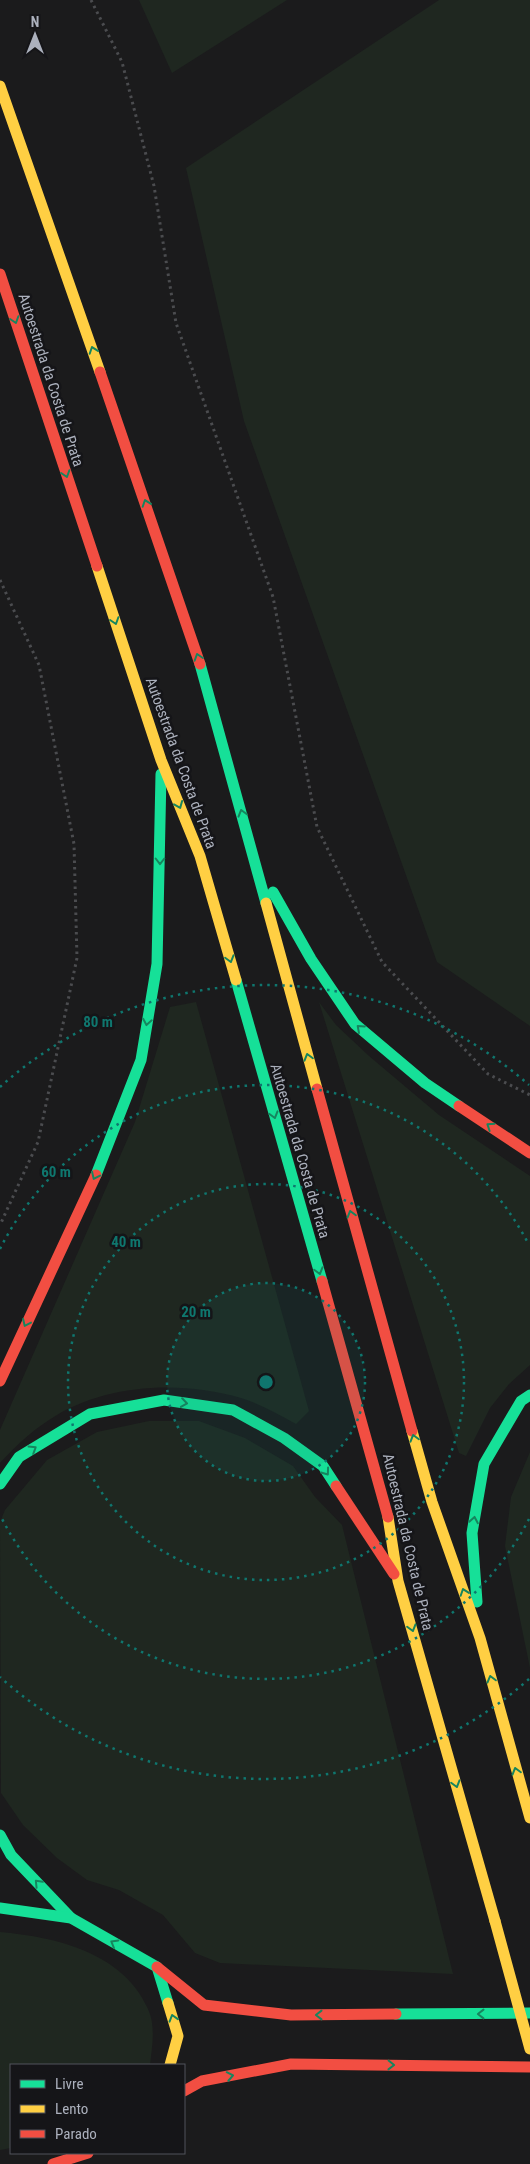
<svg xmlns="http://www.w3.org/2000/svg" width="530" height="2164" viewBox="0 0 530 2164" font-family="'Roboto Condensed',sans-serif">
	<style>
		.green { fill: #1f2720 }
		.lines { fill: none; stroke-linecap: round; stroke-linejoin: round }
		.path { stroke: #4b4c4f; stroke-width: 3; stroke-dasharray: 2.5 4; stroke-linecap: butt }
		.fast { stroke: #16e098; stroke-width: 11 }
		.slow { stroke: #ffcf43; stroke-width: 11 }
		.jam { stroke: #f24e42; stroke-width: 11 }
		.slow-bridge { stroke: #ffcf43; stroke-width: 11 }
		.oneway { stroke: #16855e }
		.ring { fill: none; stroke: #0f766e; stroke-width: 2.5; stroke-dasharray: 2.5 5 }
		.labels { text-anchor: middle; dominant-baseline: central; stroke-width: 5; stroke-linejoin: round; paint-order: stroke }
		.street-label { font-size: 15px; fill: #acb1bd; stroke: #151518 }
		.centre { fill: #0f766e; stroke: #151518; stroke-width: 2.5 }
		.ring-label { font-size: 15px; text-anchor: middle; font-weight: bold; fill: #0f766e; stroke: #151518; stroke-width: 5; stroke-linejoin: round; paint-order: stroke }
	</style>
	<rect width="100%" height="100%" fill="#1b1b1c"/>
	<!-- green -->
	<g class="green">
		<polygon points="139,0 287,0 172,73"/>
		<polygon points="439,0 530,0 530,1026 437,962 244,421 186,168"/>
		<path d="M196 1002 309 1411 296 1424C278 1414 260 1404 241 1398 179 1380 103 1384 49 1420 30 1432 15 1447 0 1463V1430L135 1122 170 1007Z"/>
		<polygon points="319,1002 336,1025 369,1056 439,1115 530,1176 530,1365 509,1384 490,1408 466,1456 459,1453"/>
		<polygon points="149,1421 199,1421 245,1438 293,1466 315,1497 342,1525 453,1974 220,1963 195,1953 163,1915 119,1890 87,1880 57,1858 23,1825 1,1793 0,1522 5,1510 47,1460 97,1432"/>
		<polygon points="530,1452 530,1668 505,1546 511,1497"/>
		<path d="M0 1932C55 1937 123 1952 148 2009 156 2026 152 2047 150 2065H11V2148L0 2150Z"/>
	</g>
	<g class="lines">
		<!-- path -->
		<g class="path">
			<polyline points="91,0 122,62 154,186 176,323 273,597 317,827 382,962 488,1074 530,1095"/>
			<polyline points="0,580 39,665 74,844 77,958 38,1142 0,1225"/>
		</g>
		<!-- fast -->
		<g class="fast">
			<polyline points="200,664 266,903"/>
			<polyline points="273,892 311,959 355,1024 425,1083 459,1106"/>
			<polyline points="236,980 322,1281"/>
			<polyline points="96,1175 141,1060 157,964 161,774"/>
			<polyline points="0,1484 19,1457 90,1414 164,1400 233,1410 284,1438 323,1466 336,1486"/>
			<polyline points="477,1602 472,1533 484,1464 521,1401 530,1395"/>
			<polyline points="0,1835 11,1855 71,1918"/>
			<polyline points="0,1908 71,1918 157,1967 168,2003"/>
			<polyline points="396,2014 530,2013"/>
		</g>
		<!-- slow -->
		<g class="slow">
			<polyline points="0,86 100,372"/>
			<polyline points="97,566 161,760 200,856 236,980"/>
			<polyline points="266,903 317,1089"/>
			<polyline points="412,1431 432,1502 480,1638 530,1818"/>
			<polyline points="388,1517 398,1581 495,1921"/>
			<polyline points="168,2003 178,2036 170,2065"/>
		</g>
		<!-- jam -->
		<g class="jam">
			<polyline points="0,274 97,566"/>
			<polyline points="100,372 200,664"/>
			<polyline points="317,1089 412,1431"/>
			<polyline points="459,1106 530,1153"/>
			<polyline points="322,1281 388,1517"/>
			<polyline points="0,1381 96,1175"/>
			<polyline points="336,1486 394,1574"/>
			<polyline points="157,1967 204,2005 291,2015 396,2014"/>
			<polyline points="184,2091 202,2081 291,2064 530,2067"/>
			<polyline points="53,2164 88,2153"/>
		</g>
		<!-- slow-bridge -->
		<polyline class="slow-bridge" points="495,1921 530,2049"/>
	</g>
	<!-- one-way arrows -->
	<defs><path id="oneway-chevron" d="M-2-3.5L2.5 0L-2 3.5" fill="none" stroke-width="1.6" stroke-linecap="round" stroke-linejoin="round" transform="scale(1.25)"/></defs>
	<g class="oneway">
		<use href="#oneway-chevron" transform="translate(15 320) rotate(72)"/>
		<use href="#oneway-chevron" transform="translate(93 350) rotate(-109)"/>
		<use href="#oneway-chevron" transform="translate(66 474) rotate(72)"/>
		<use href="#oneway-chevron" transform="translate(146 503) rotate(-109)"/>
		<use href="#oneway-chevron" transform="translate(115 621) rotate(72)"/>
		<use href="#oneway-chevron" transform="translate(198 657) rotate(-108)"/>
		<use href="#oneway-chevron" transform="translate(179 805) rotate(68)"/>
		<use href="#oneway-chevron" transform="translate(242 813) rotate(-106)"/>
		<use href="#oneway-chevron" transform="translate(160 861) rotate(90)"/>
		<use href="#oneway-chevron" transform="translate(230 959) rotate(74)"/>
		<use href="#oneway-chevron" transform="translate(147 1022) rotate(100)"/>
		<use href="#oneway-chevron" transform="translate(360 1028) rotate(-138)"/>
		<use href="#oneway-chevron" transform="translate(308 1057) rotate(-106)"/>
		<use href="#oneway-chevron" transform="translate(274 1115) rotate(74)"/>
		<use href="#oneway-chevron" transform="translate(490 1126) rotate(-146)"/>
		<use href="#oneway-chevron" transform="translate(95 1176) rotate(115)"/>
		<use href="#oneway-chevron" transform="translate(351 1214) rotate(-106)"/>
		<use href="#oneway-chevron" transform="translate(319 1271) rotate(74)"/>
		<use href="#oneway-chevron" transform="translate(26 1323) rotate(115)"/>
		<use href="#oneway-chevron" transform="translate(184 1403) rotate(8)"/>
		<use href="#oneway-chevron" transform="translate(414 1438) rotate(-106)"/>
		<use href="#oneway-chevron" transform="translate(33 1449) rotate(-32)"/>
		<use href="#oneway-chevron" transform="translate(326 1472) rotate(54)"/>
		<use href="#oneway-chevron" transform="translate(474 1520) rotate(-80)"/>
		<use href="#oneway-chevron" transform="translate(464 1592) rotate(-109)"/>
		<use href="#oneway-chevron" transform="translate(412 1628) rotate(74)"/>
		<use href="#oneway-chevron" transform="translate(491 1679) rotate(-105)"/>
		<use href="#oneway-chevron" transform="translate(516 1771) rotate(-106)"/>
		<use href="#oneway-chevron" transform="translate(456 1784) rotate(74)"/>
		<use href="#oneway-chevron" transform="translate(38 1883) rotate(-134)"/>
		<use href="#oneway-chevron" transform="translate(114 1943) rotate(-150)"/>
		<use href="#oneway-chevron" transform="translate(481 2014) rotate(180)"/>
		<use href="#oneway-chevron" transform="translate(319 2015) rotate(180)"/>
		<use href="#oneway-chevron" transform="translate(173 2018) rotate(-107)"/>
		<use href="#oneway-chevron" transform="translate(391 2065) rotate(1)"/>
		<use href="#oneway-chevron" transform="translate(230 2076) rotate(-11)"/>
	</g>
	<!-- distance rings -->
	<circle cx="266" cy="1382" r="99" fill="#0f766e" fill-opacity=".12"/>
	<g class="ring">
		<circle cx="266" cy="1382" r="99"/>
		<circle cx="266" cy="1382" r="198"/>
		<path d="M529 1519A297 297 0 0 1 0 1515M0 1249A297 297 0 0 1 529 1245"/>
		<path d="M529 1679A397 397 0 0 1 0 1677M0 1087A397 397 0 0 1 529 1085"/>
	</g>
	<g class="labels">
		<!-- street labels -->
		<g class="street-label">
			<text transform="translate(51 380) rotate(72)">Autoestrada da Costa de Prata</text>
			<text transform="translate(181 763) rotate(70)">Autoestrada da Costa de Prata</text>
			<text transform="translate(300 1151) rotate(74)">Autoestrada da Costa de Prata</text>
			<text transform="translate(408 1542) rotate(77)">Autoestrada da Costa de Prata</text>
		</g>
	</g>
	<circle cx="266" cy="1382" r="8" class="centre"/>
	<g class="ring-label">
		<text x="98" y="1027">80 m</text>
		<text x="56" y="1177">60 m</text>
		<text x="126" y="1247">40 m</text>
		<text x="196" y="1317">20 m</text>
	</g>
	<!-- legend -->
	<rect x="10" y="2064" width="175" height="90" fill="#151518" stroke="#51535a"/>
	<rect x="20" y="2080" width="25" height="8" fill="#16e098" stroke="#51535a"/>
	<text x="55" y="2089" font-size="15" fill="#acb1bd">Livre</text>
	<rect x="20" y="2105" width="25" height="8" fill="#ffcf43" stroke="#51535a"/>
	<text x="55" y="2114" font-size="15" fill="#acb1bd">Lento</text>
	<rect x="20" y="2130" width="25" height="8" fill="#f24e42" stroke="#51535a"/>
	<text x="55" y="2139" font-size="15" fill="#acb1bd">Parado</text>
	<!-- north arrow -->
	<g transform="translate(35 35)" stroke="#151518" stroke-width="4" paint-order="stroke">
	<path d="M0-4L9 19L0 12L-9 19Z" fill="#acb1bd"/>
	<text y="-8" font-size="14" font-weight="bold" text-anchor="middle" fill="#acb1bd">N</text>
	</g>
</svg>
